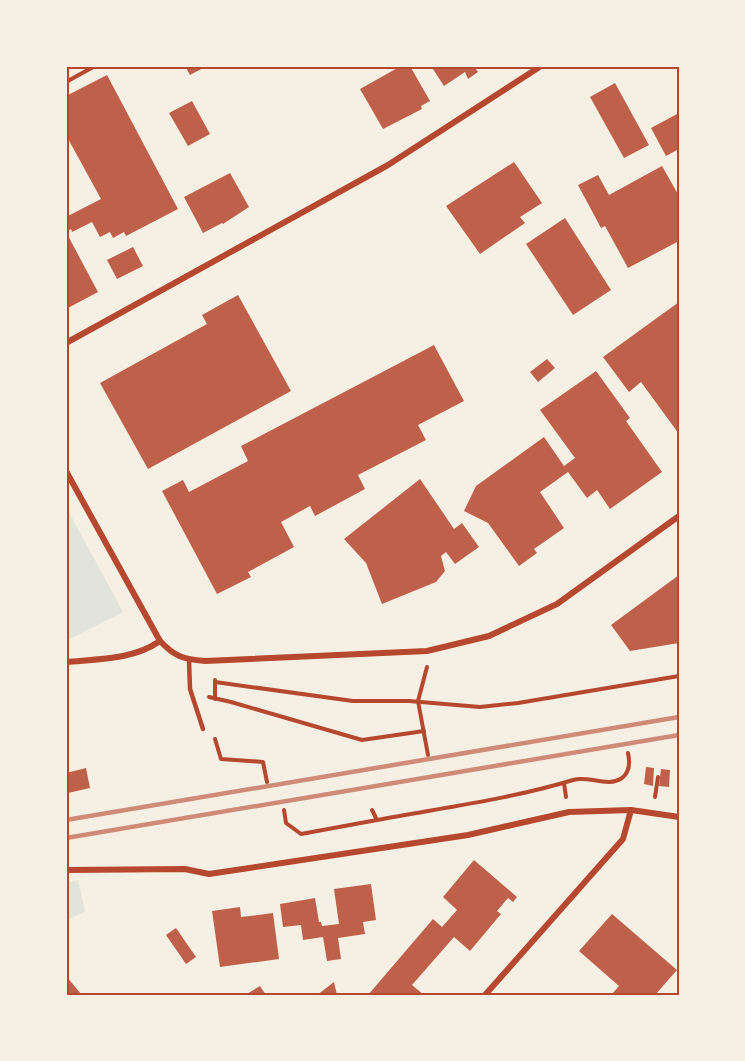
<svg xmlns="http://www.w3.org/2000/svg" width="745" height="1061" viewBox="0 0 745 1061" font-family="'Open Sans',sans-serif">
	<style>
		.green { fill: #e2e4dc }
		.building { fill: #bf614a }
		.lines { fill: none; stroke-linecap: round; stroke-linejoin: round }
		.path { stroke: #b5482f; stroke-width: 4 }
		.service { stroke: #b5482f; stroke-width: 4.5 }
		.minor { stroke: #b5482f; stroke-width: 6 }
		.rail { stroke: #cf8b77; stroke-width: 4.5 }
		.neatline { fill: none; stroke: #b5482f; stroke-width: 2 }
	</style>
	<rect width="100%" height="100%" fill="#f6efe4"/>
	<!-- green -->
	<g class="green">
		<polygon points="66,507 123,612 66,641"/>
		<polygon points="78,880 85,911 66,921 66,883"/>
	</g>
	<!-- building -->
	<g class="building">
		<polygon points="185,66 207,66 190,75"/>
		<polygon points="401,66 410,66 430,101 421,106 422,109 383,129 360,89"/>
		<polygon points="431,66 474,66 478,72 468,79 465,72 444,86"/>
		<polygon points="107,75 178,209 126,236 124,232 113,238 110,232 100,237 92,222 72,232 71,229 66,232 98,292 66,309 66,217 101,199 66,135 66,96"/>
		<polygon points="615,83 649,145 624,158 590,97"/>
		<polygon points="192,101 210,134 188,146 169,113"/>
		<polygon points="679,113 679,149 666,156 651,128"/>
		<polygon points="514,162 542,203 520,217 525,223 480,254 446,206"/>
		<polygon points="662,166 679,196 679,241 628,268 605,226 601,228 578,185 598,175 609,195"/>
		<polygon points="230,173 249,207 223,224 222,223 203,233 184,197"/>
		<polygon points="565,218 611,290 573,315 526,244"/>
		<polygon points="133,247 143,266 117,279 107,260"/>
		<polygon points="238,295 291,391 148,469 100,383 207,324 202,315"/>
		<polygon points="679,302 679,434 641,382 629,392 603,357"/>
		<polygon points="434,345 464,401 418,425 426,440 358,475 365,489 315,516 310,506 281,522 294,547 248,572 251,577 217,594 162,491 183,480 189,492 248,461 241,446"/>
		<polygon points="547,359 555,368 538,382 530,372"/>
		<polygon points="596,371 630,418 626,421 662,472 610,509 597,490 587,498 568,472 540,492 564,528 534,549 537,553 519,566 488,523 464,511 476,486 544,437 564,466 575,458 540,410"/>
		<polygon points="420,479 454,529 462,523 479,547 455,564 446,552 441,556 445,571 436,582 382,604 366,563 344,539"/>
		<polygon points="679,575 679,643 630,651 611,625"/>
		<polygon points="646,767 654,768 653,786 644,784"/>
		<polygon points="86,768 90,788 68,793 66,773"/>
		<polygon points="661,769 670,770 669,787 659,786"/>
		<polygon points="474,860 517,897 513,902 508,898 497,911 501,914 470,951 454,937 412,985 424,995 368,995 433,919 442,927 457,910 443,897"/>
		<polygon points="371,884 376,920 363,922 365,934 338,938 341,959 327,961 323,937 303,940 301,925 283,927 280,904 315,898 319,922 321,922 322,926 339,924 334,889"/>
		<polygon points="240,907 241,917 273,913 279,959 220,967 212,911"/>
		<polygon points="612,914 677,970 655,995 614,995 612,994 619,986 579,951"/>
		<polygon points="176,928 196,957 186,964 166,935"/>
		<polygon points="66,976 82,995 66,995"/>
		<polygon points="334,982 337,995 317,995"/>
		<polygon points="260,986 266,995 245,995"/>
	</g>
	<g class="lines">
		<!-- path -->
		<g class="path">
			<polyline points="66,82 95,66"/>
			<polyline points="427,667 418,701 428,755"/>
			<polyline points="215,680 215,699"/>
			<polyline points="215,682 353,701 409,701 480,707 518,703 679,676"/>
			<polyline points="209,697 231,702 362,740 424,731"/>
			<polyline points="215,739 221,759 263,762 267,782"/>
			<polyline points="564,783 566,797"/>
			<polyline points="655,797 658,777"/>
			<polyline points="284,810 286,823 301,834 377,820"/>
			<path d="M372 810 377 820C441 808 511 799 573 780 588 775 608 788 622 778 630 772 630 762 628 753"/>
		</g>
		<!-- service -->
		<polyline class="service" points="189,660 190,689 203,729"/>
		<!-- minor -->
		<g class="minor">
			<polyline points="66,343 388,165 541,66"/>
			<path d="M66 471 160 641C175 657 183 659 205 661L427 651 489 636 557 604 679 516"/>
			<path d="M66 662C98 659 133 660 160 641"/>
			<polyline points="66,870 185,869 209,874 468,835 569,812 631,810 679,817"/>
			<polyline points="485,995 623,839 631,810"/>
		</g>
		<!-- rail -->
		<g class="rail">
			<polyline points="66,820 679,717"/>
			<polyline points="66,838 679,735"/>
		</g>
	</g>
	<!-- border -->
	<rect width="745" height="1061" fill="none" stroke="#f6efe4" stroke-width="135"/>
	<rect x="68" y="68" width="610" height="926" class="neatline"/>
</svg>
